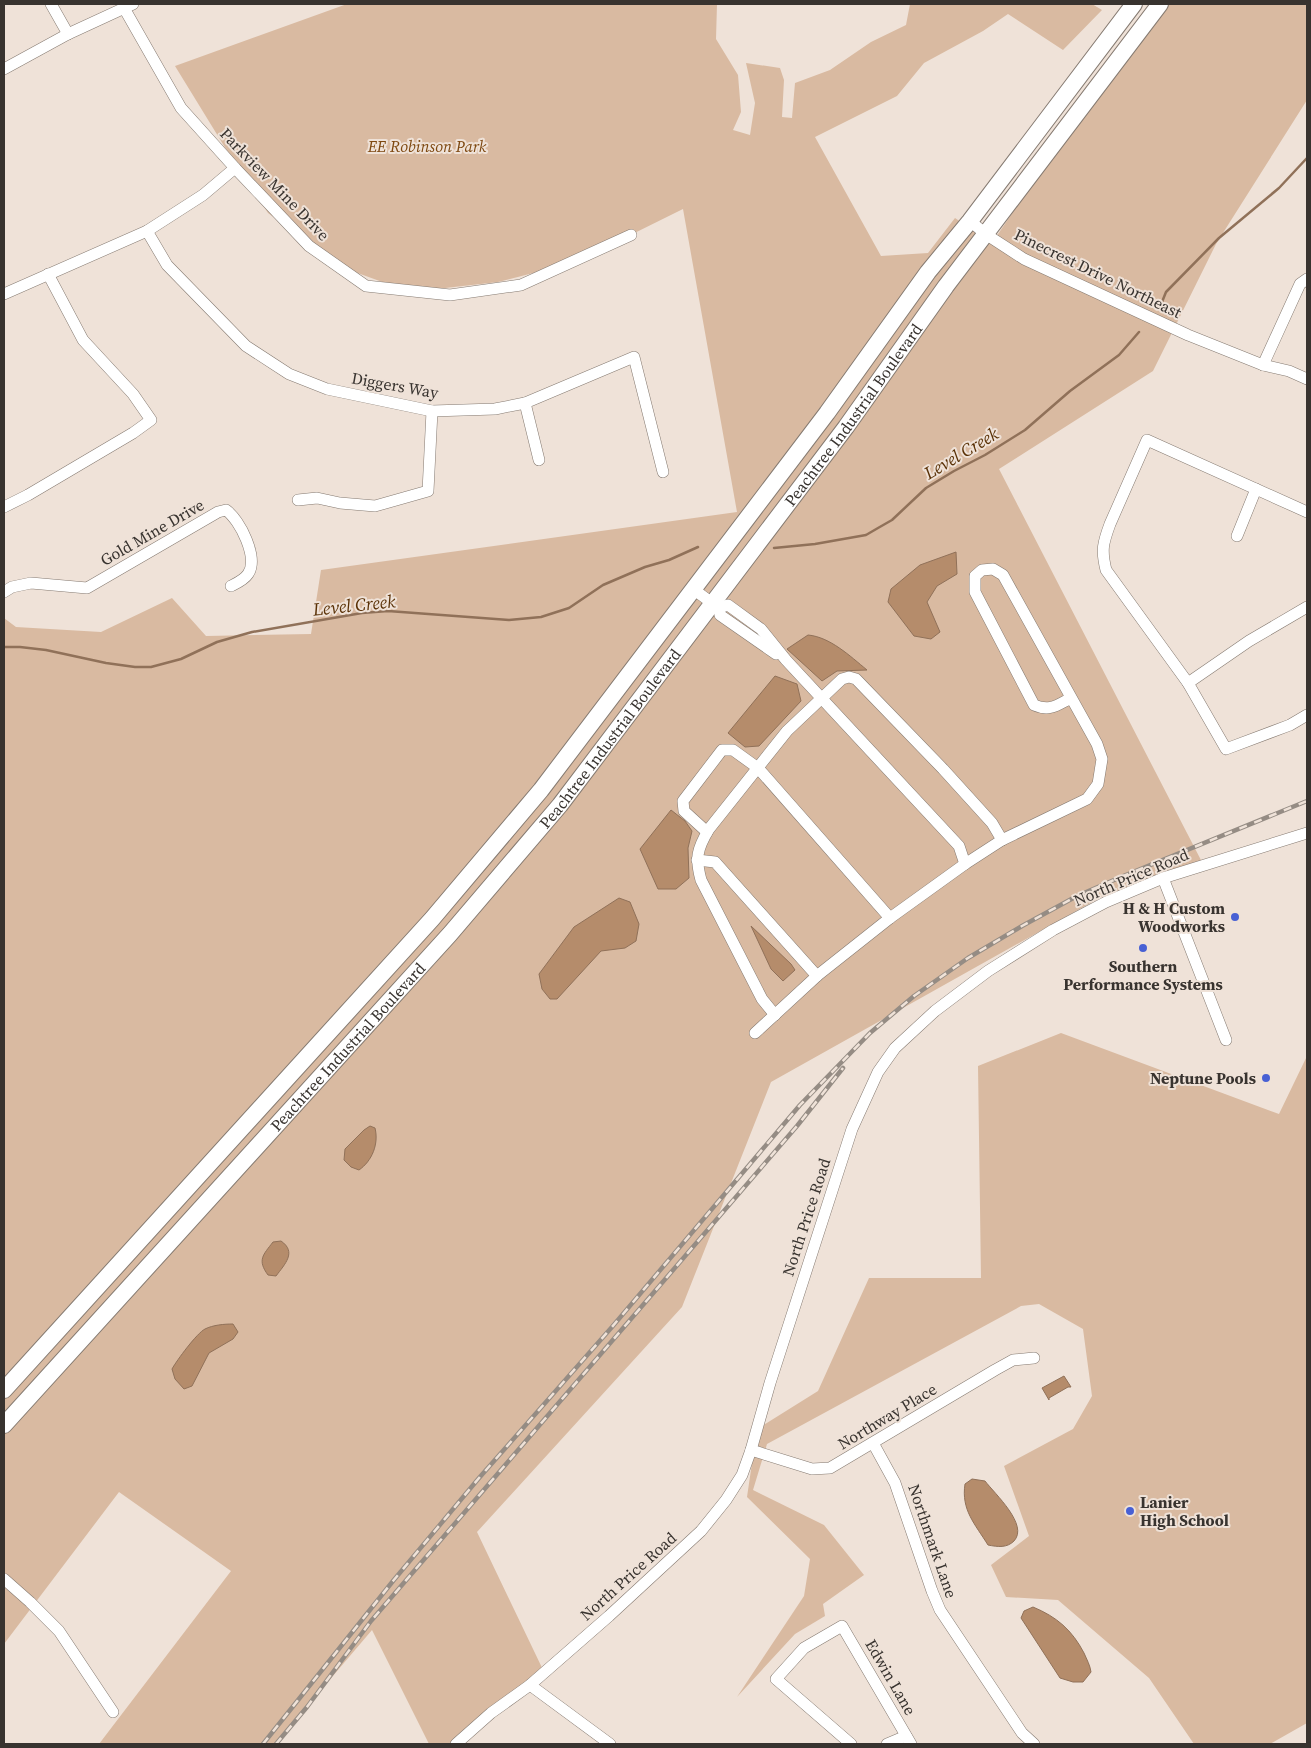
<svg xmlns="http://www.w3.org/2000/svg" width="1311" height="1748" viewBox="0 0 1311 1748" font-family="'Source Serif 4',serif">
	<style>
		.green { fill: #d9baa1 }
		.water { fill: #b58c6b; stroke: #907159 }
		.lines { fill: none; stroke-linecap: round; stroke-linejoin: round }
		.stream { stroke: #907159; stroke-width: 2.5 }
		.minor-casing { stroke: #857a71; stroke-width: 12 }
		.highway-casing { stroke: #857a71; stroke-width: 18 }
		.minor { stroke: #fff; stroke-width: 11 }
		.highway { stroke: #fff; stroke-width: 16 }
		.rail-casing { stroke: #958c84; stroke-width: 4.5 }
		.rail { stroke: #efe2d8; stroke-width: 2.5; stroke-dasharray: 8; stroke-linecap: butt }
		.poi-dot { fill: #4860d4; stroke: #efe2d8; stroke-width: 2 }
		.labels { text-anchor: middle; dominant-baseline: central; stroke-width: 4; stroke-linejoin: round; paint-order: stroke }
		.park-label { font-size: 16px; font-style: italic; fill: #7e4810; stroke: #efe2d8 }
		.street-label { font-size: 16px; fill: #38332f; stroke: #efe2d8 }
		.poi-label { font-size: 16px; font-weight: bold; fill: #38332f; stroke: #efe2d8; text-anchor: end }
		.water-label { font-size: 18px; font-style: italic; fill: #5a3106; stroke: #efe2d8 }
	</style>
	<rect width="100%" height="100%" fill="#efe2d8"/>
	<!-- green -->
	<g class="green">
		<polygon points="347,4 717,4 716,39 738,75 741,112 733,130 750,135 755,103 746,63 780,68 784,80 782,117 792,118 795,83 830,70 871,42 906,25 910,4 1092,4 1102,10 1063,50 1008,14 983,31 924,63 897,96 815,137 881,256 928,253 955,218 992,243 1065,135 1160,4 1307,4 1307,100 1216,244 1153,371 999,469 1203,864 1103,896 771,1082 682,1307 477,1532 545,1674 458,1744 429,1744 372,1630 275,1744 99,1744 231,1571 119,1492 4,1644 4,618 16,627 101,632 172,598 206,636 311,634 321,570 737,512 683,209 576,262 498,282 410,292 341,267 268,213 229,154 175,66"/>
		<polygon points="1061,1033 1279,1114 1307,1056 1307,1723 1270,1744 1194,1744 1149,1678 1058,1600 1006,1597 991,1565 1029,1536 1004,1466 1073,1429 1092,1396 1083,1329 1039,1304 1021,1306 767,1444 753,1490 824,1525 864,1575 823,1604 825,1616 795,1634 737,1697 804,1596 810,1559 747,1497 757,1429 818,1391 869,1278 981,1278 978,1066"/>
	</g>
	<!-- water -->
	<g class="water">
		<polygon points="956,552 957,574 937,586 927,602 940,632 931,639 914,636 888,602 891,589 920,565"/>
		<path d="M808 635C830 637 850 656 867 670L837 671 822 681 787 649Z"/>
		<polygon points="775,676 797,684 801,701 759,746 745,747 728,733"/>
		<polygon points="671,810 685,821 692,831 688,848 689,878 676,889 658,889 640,849"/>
		<polygon points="619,898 630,902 639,924 636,941 625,948 601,951 557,999 550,999 542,989 539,974 574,927"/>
		<polygon points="751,926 791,964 795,970 783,981 771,969"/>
		<path d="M370 1126 375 1128C379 1144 372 1161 359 1170L351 1167 344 1160 345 1149 364 1130Z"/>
		<path d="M281 1241C297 1252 285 1264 276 1276L268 1275C257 1260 263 1255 273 1242Z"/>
		<path d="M233 1324 238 1332 233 1339 209 1353 192 1386 184 1389 175 1379 172 1369C177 1360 197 1333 205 1329 213 1325 224 1324 233 1324Z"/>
		<polygon points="1064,1376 1071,1387 1068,1387 1049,1398 1049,1400 1042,1388"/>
		<path d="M972 1479 985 1481C995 1494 1029 1525 1014 1541 1007 1548 998 1547 988 1545 975 1524 961 1510 965 1484Z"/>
		<path d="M1033 1607C1057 1617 1072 1630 1084 1653 1087 1660 1090 1665 1091 1672L1083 1682H1073L1060 1678 1021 1618 1024 1611Z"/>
	</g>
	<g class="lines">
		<!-- stream -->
		<g class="stream">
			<polyline points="1160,307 1166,292 1219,238 1279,188 1307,158"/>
			<polyline points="774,548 815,544 866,535 878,528 892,520 926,488 954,471 985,455 1025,430 1070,391 1119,355 1139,332"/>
			<polyline points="4,647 20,647 46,650 106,663 135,667 151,667 181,659 217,642 252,632 362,613 388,611 509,620 541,617 569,608 603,585 645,567 669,560 698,547"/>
		</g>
		<defs>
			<g id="minor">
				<polyline points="51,4 68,34"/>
				<polyline points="124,8 181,108 235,168 309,246 366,286 450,295 521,285 631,235"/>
				<polyline points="4,69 68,34 133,4"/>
				<polyline points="970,221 987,235 1024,259 1188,335 1263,365 1289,371 1307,379"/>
				<polyline points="147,231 167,265 246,346 289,374 327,389 432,411 495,409 525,403 634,357 663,472"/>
				<polyline points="4,294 147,231 203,195 235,168"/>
				<polyline points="1263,365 1300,284 1307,279"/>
				<polyline points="525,403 539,460"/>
				<polyline points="298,500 317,498 340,503 375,506 428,491 432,411"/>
				<polyline points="4,507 28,495 133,433 151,420 133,394 83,340 48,274"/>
				<path d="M1307 512 1147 440 1110 524C1103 543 1101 550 1106 570L1188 683 1226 749 1290 725 1307 715"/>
				<polyline points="1237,536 1256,489"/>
				<polyline points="693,589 719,608 720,615 776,654"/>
				<path d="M4 592 12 587 31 583 87 588 218 512 226 510C240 520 259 558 248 574 244 580 237 583 231 586"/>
				<polyline points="719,608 728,605 761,629 786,660 959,846 965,864"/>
				<polyline points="1188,683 1249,641 1307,607"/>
				<polyline points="707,832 684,811 683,801 722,750 733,750 758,768 890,918"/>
				<polyline points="697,860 715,862 817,976"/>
				<polyline points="1163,878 1226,1040"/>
				<path d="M775 1015 762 999 701 880C695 858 697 849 709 829L787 731 842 679 849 677 856 679 943 769 992 823 1002 840"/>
				<path d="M755 1033 818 975 890 918 965 864 1002 840 1087 799 1098 784 1102 759 1097 744 1003 575 993 569 982 570 975 576V592L1034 705C1050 712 1057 705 1071 698"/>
				<polyline points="873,1443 895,1483 932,1591 940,1610 1022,1733 1034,1744"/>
				<polyline points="751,1450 812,1469 830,1468 995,1370 1013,1360 1034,1358"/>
				<polyline points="4,1579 30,1602 59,1631 113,1712"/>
				<polyline points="530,1685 610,1744"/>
				<polyline points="456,1744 491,1713 530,1685 609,1616 701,1531 726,1500 742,1475 751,1450 770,1383 852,1129 878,1072 895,1048 935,1011 988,971 1053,930 1106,902 1163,878 1307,833"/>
				<polyline points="851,1744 776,1679 804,1648 842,1626 911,1744"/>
				<polyline points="887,1744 906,1736"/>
			</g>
			<g id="highway">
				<polyline points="4,1390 432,919 541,790 827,413 928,272 970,221 1134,4"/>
				<path id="s1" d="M4 1425 450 934 560 805 846 427 946 286 1160 4"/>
			</g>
		</defs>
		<!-- minor casing -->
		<use href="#minor" class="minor-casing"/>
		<!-- highway casing -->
		<use href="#highway" class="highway-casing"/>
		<!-- minor -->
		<use href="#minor" class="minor"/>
		<!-- highway -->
		<use href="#highway" class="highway"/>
		<defs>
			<g id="rail">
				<polyline points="263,1744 393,1581 479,1478 612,1327 800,1105 870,1033 914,996 968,958 1022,926 1077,896 1121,877 1307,801"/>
				<polyline points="276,1744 307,1707 371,1621 797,1126 843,1068"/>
			</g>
		</defs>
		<!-- rail casing -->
		<use href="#rail" class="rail-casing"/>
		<!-- rail -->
		<use href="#rail" class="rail"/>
	</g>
	<!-- markers -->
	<g class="poi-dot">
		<circle cx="1235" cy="917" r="5"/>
		<circle cx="1143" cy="948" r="5"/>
		<circle cx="1266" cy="1078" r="5"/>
		<circle cx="1130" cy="1511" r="5"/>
	</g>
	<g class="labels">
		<!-- park labels -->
		<g class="park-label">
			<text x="427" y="146">EE Robinson Park</text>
		</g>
		<!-- street labels -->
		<g class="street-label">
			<text transform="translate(275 184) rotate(46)">Parkview Mine Drive</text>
			<text transform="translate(1098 273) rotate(26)">Pinecrest Drive Northeast</text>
			<text transform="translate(395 385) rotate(10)">Diggers Way</text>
			<text stroke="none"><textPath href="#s1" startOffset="1321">Peachtree Industrial Boulevard</textPath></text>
			<text transform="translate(152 532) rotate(-30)">Gold Mine Drive</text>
			<text stroke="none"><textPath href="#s1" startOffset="916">Peachtree Industrial Boulevard</textPath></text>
			<text transform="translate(1131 877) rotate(-23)">North Price Road</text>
			<text stroke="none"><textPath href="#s1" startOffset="511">Peachtree Industrial Boulevard</textPath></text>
			<text transform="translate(806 1217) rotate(-72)">North Price Road</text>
			<text transform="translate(887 1416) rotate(-31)">Northway Place</text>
			<text transform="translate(933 1541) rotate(71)">Northmark Lane</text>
			<text transform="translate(628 1576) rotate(-42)">North Price Road</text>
			<text transform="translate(891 1677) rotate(60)">Edwin Lane</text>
		</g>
		<!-- poi labels -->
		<g class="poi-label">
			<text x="1225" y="908">H &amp; H Custom<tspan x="1225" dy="18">Woodworks</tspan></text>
			<text x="1143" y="966" text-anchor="middle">Southern<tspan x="1143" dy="18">Performance Systems</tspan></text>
			<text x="1256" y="1078">Neptune Pools</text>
			<text x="1140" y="1502" text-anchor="start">Lanier<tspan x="1140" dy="18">High School</tspan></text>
		</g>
		<!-- water labels -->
		<g class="water-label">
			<text transform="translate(961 453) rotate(-31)">Level Creek</text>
			<text transform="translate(354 605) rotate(-6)">Level Creek</text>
		</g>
	</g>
	<!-- border -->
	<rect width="1311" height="1748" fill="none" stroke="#38332f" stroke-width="10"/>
</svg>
